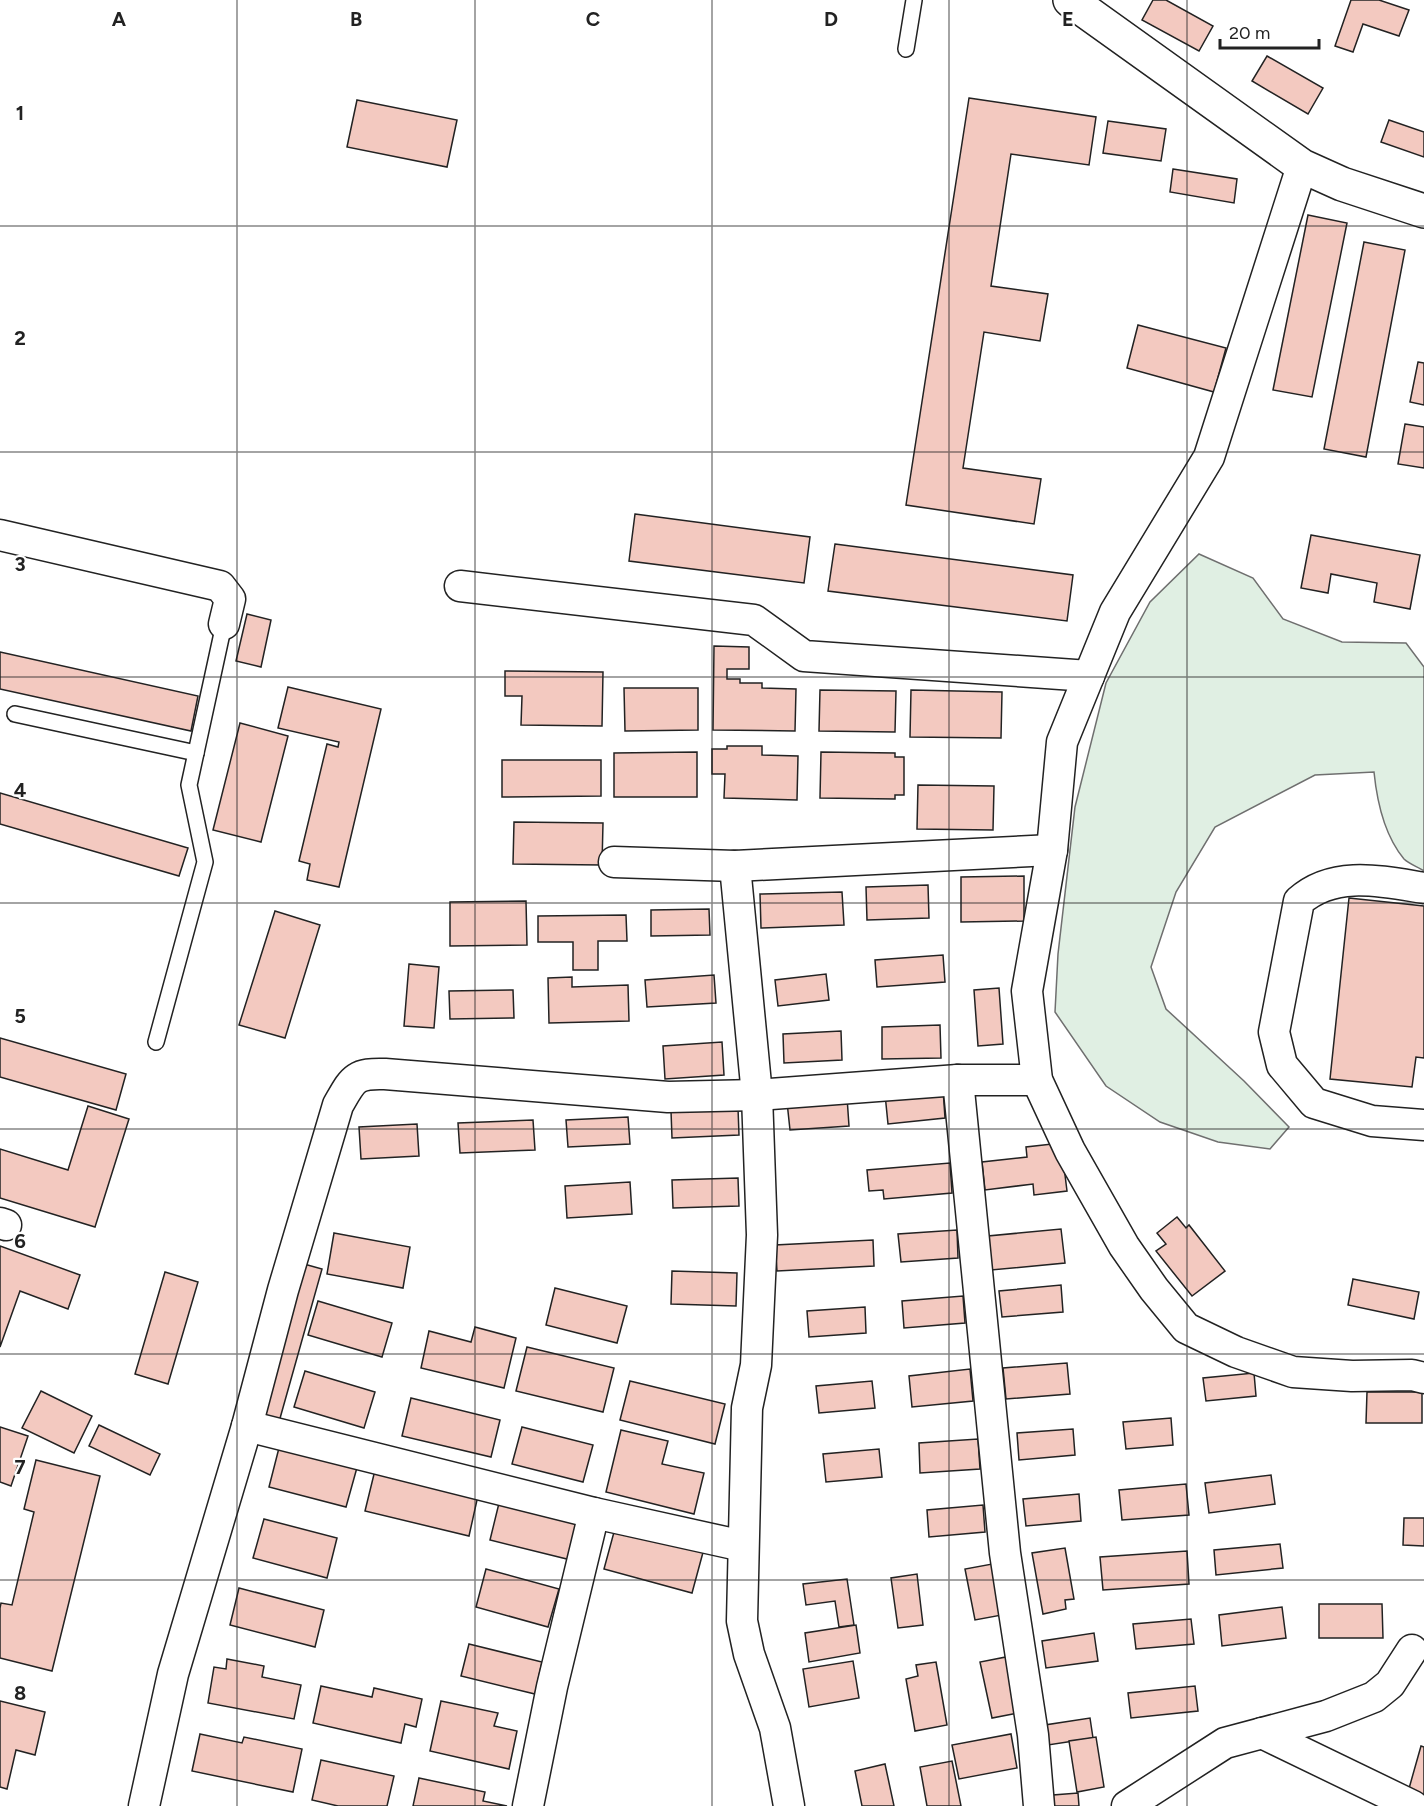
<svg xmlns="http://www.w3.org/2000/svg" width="1424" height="1806" viewBox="0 0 1424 1806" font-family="Figtree,sans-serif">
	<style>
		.green { fill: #e0efe3; stroke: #6f6f6f; stroke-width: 1.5 }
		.building { fill: #f3c9c0; stroke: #222; stroke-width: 1.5 }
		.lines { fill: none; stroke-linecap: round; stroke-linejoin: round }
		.lane-casing { stroke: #222; stroke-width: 18 }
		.street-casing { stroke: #222; stroke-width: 33 }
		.secondary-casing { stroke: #222; stroke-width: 36 }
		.lane { stroke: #fff; stroke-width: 15 }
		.street { stroke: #fff; stroke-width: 30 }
		.secondary { stroke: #fff; stroke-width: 33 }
		.grid { fill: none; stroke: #222; stroke-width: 1.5; stroke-opacity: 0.55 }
		.grid-label { font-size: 20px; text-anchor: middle; font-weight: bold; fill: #222; stroke: #fff; stroke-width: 4.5; stroke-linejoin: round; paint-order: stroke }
	</style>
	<rect width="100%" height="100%" fill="#fff"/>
	<!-- green -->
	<path class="green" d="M1199 554 1253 578 1283 619 1342 642 1406 643 1424 667V871C1418 867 1409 864 1404 859 1384 835 1377 802 1374 772L1315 775 1215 827 1176 892 1151 967 1166 1009 1244 1081 1289 1127 1270 1149 1218 1142 1160 1122 1106 1086 1055 1012 1058 954 1075 807 1106 683 1150 602Z"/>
	<!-- building -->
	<g class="building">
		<polygon points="1153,0 1166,0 1213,26 1199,51 1142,20"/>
		<polygon points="1351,0 1379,0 1409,10 1399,36 1363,24 1353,52 1335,46"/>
		<polygon points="1267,56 1323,88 1308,114 1252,81"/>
		<polygon points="969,98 1096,117 1089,165 1011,154 991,286 1048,294 1040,341 984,332 963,468 1041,479 1034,524 906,505"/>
		<polygon points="357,100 457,120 447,167 347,147"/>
		<polygon points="1389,120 1424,132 1424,157 1381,142"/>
		<polygon points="1108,121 1166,129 1161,161 1103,153"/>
		<polygon points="1173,169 1237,179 1234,203 1170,192"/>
		<polygon points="1308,215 1347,223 1312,397 1273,390"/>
		<polygon points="1364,242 1405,250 1366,457 1324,449"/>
		<polygon points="1138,325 1226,348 1214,392 1127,368"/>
		<polygon points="1418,362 1424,363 1424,405 1410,402"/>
		<polygon points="1405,424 1424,427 1424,468 1398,464"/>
		<polygon points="635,514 810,537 804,583 629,561"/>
		<polygon points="1311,535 1420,555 1410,609 1374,602 1377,583 1331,574 1328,593 1301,588"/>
		<polygon points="835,544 1073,575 1067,621 828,591"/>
		<polygon points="247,614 271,620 261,667 236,661"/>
		<polygon points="714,646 749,647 749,669 727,669 727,679 740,679 740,683 762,683 762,688 796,689 795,731 713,730"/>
		<polygon points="0,652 198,696 191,731 0,689"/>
		<polygon points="505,671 603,672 602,726 521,725 522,696 505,696"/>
		<polygon points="288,687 381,709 339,887 307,880 310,864 299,861 327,744 338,747 339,742 278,728"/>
		<polygon points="624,688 698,688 698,730 625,731"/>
		<polygon points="820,690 896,691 895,732 819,731"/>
		<polygon points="911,690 1002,692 1001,738 910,737"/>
		<polygon points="240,723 288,736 261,842 213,830"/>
		<polygon points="727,746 762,746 762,755 798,756 797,800 724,798 725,774 712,774 712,749 727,749"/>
		<polygon points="697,752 697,797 614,797 614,753"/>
		<polygon points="821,752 895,753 895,757 904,757 904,795 895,795 895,799 820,798"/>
		<polygon points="502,760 601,760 601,796 502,797"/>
		<polygon points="918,785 994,786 993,830 917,829"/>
		<polygon points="0,793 188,848 179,876 0,824"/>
		<polygon points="514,822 603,823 602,865 513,864"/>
		<polygon points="1024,876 1024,921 961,922 961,877"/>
		<polygon points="928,885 929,918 867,920 866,887"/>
		<polygon points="842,892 844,925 761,928 760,894"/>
		<polygon points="1349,898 1424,906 1424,1058 1416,1057 1412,1087 1330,1079"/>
		<polygon points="526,901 527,945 450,946 450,902"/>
		<polygon points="709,909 710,935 651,936 651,910"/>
		<polygon points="275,911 320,925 285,1038 239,1025"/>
		<polygon points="626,915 627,941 598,941 598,970 573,970 573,942 538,942 538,916"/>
		<polygon points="943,955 945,982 877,987 875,960"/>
		<polygon points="409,964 439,967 434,1028 404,1026"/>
		<polygon points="826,974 829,1000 778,1006 775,980"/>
		<polygon points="714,975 716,1003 647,1007 645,980"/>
		<polygon points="572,977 572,987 628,985 629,1021 549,1023 548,978"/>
		<polygon points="999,988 1003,1044 978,1046 974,990"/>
		<polygon points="513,990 514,1018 450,1019 449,991"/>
		<polygon points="940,1025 941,1058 882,1059 882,1027"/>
		<polygon points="841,1031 842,1060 784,1063 783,1034"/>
		<polygon points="0,1038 126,1074 116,1110 0,1077"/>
		<polygon points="722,1042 724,1075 665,1079 663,1046"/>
		<polygon points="943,1089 945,1118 888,1124 885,1094"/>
		<polygon points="847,1097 849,1126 790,1130 787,1102"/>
		<polygon points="88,1106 129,1119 95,1227 0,1198 0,1149 68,1170"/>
		<polygon points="738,1108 739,1135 672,1138 671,1111"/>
		<polygon points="628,1117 630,1144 568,1147 566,1120"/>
		<polygon points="533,1120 535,1150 460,1153 458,1123"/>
		<polygon points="417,1124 419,1156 361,1159 359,1127"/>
		<polygon points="1061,1143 1067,1191 1034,1195 1033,1184 985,1190 982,1162 1027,1157 1026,1147"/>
		<polygon points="950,1163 952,1193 884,1199 883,1190 869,1191 867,1170"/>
		<polygon points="738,1178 739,1206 673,1208 672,1180"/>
		<polygon points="630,1182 632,1214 567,1218 565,1186"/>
		<polygon points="1177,1217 1186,1228 1189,1225 1225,1271 1192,1296 1156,1251 1166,1244 1157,1233"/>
		<polygon points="1061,1229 1065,1263 991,1270 988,1236"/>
		<polygon points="957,1230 958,1258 901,1262 898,1234"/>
		<polygon points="334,1233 410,1247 403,1288 327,1274"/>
		<polygon points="873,1240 874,1266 777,1271 775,1245"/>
		<polygon points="0,1246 80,1275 68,1309 20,1291 0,1347"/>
		<polygon points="304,1264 322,1269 277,1429 260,1424"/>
		<polygon points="672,1271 737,1273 736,1306 671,1304"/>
		<polygon points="165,1272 198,1282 168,1384 135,1374"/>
		<polygon points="1353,1279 1419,1292 1414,1319 1348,1305"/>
		<polygon points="1061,1285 1063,1312 1002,1317 999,1291"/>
		<polygon points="555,1288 627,1306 617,1343 546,1325"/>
		<polygon points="963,1296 965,1323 904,1328 902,1301"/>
		<polygon points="318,1301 392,1323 382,1357 308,1335"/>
		<polygon points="865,1307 866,1333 809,1337 807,1311"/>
		<polygon points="475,1327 516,1338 504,1388 421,1368 429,1331 471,1342"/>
		<polygon points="527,1347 614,1368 603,1412 516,1391"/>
		<polygon points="1067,1363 1070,1394 1006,1399 1003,1368"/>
		<polygon points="970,1369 973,1401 912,1407 909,1376"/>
		<polygon points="305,1371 375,1392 364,1428 294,1407"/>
		<polygon points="1254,1373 1256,1396 1206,1401 1203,1378"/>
		<polygon points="630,1381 725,1404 715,1444 620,1420"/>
		<polygon points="872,1381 875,1408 819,1413 816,1386"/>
		<polygon points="41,1391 92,1416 74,1453 22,1428"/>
		<polygon points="1367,1392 1422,1392 1422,1423 1366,1423"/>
		<polygon points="411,1398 500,1420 491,1457 402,1436"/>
		<polygon points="1171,1418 1173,1445 1126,1449 1123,1422"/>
		<polygon points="99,1425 160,1454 150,1475 89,1446"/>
		<polygon points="0,1427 28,1436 11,1486 0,1482"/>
		<polygon points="522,1427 593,1445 583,1482 512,1464"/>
		<polygon points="1073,1429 1075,1455 1019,1460 1017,1433"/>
		<polygon points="621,1430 668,1441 662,1464 704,1473 694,1514 606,1492"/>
		<polygon points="978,1439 980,1469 920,1473 919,1443"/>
		<polygon points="280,1444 358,1464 346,1507 269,1487"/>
		<polygon points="879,1449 882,1477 826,1482 823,1454"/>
		<polygon points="36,1460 100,1476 52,1671 0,1658 0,1608 1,1603 12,1605 34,1512 24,1509"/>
		<polygon points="376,1466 479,1491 469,1536 365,1511"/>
		<polygon points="1271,1475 1275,1504 1209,1513 1205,1483"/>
		<polygon points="1186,1484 1189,1515 1122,1520 1119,1490"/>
		<polygon points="1079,1494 1081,1521 1026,1526 1023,1499"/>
		<polygon points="501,1495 586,1516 575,1561 490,1540"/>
		<polygon points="983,1505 985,1532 929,1537 927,1510"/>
		<polygon points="1404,1518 1424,1518 1424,1546 1403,1545"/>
		<polygon points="264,1519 337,1538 327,1578 253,1558"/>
		<polygon points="617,1521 705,1545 692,1593 604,1569"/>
		<polygon points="1280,1544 1283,1568 1216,1575 1214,1550"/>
		<polygon points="1065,1548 1074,1599 1065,1600 1066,1609 1043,1614 1032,1553"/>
		<polygon points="1187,1551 1189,1584 1103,1590 1100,1557"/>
		<polygon points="992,1564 1002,1615 975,1620 965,1569"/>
		<polygon points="486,1569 559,1589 548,1627 476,1607"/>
		<polygon points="917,1574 923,1625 898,1628 891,1578"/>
		<polygon points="847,1579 854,1625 839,1627 835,1601 806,1605 803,1584"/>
		<polygon points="239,1588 324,1610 315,1647 230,1625"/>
		<polygon points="1319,1604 1382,1604 1383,1638 1319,1638"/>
		<polygon points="1282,1607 1286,1638 1222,1646 1219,1615"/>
		<polygon points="1191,1619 1194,1644 1136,1649 1133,1624"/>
		<polygon points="856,1625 860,1653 809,1662 805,1633"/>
		<polygon points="1094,1633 1098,1661 1046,1668 1042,1641"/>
		<polygon points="469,1644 542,1662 535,1694 461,1676"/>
		<polygon points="1006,1657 1018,1713 992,1718 980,1662"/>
		<polygon points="227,1659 264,1666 262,1677 301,1685 294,1719 208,1703 214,1667 226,1669"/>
		<polygon points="853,1661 859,1698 809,1707 803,1669"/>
		<polygon points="936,1662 947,1725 915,1731 906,1679 918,1676 916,1665"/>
		<polygon points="321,1686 372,1697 374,1688 422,1699 416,1727 405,1724 401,1743 313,1723"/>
		<polygon points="1195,1686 1198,1711 1131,1718 1128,1693"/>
		<polygon points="0,1701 45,1712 35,1755 16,1750 7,1789 0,1787"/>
		<polygon points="441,1701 498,1713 494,1726 517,1731 509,1769 430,1751"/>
		<polygon points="1090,1718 1093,1738 1048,1745 1045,1725"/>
		<polygon points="200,1734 242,1743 244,1737 302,1749 293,1792 192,1771"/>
		<polygon points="1011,1734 1017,1768 959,1779 952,1745"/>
		<polygon points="1096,1737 1104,1787 1077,1792 1069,1741"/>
		<polygon points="1421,1746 1424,1747 1424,1796 1408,1792"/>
		<polygon points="321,1760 394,1776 387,1806 338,1806 312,1800"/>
		<polygon points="952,1761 961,1806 927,1806 920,1767"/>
		<polygon points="885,1764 894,1806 862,1806 855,1771"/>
		<polygon points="419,1778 485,1792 483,1801 507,1806 413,1806"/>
		<polygon points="1078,1793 1079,1806 1054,1806 1053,1795"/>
	</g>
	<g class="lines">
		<defs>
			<g id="lane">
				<polyline points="906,49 914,0"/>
				<polyline points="15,714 196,753"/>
				<polyline points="156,1042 205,862 189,785 224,624"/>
			</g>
			<g id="street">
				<polyline points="1302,166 1209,457 1115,612 1062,742 1052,850 1027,991 1037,1080 1070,1151 1124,1246 1154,1289 1186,1328 1236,1352 1293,1372 1352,1376 1412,1375 1424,1378"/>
				<polyline points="0,535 220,586 230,599 224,624"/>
				<polyline points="460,586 754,620 804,656 1089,676"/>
				<polyline points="614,862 735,866 1052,850"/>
				<polyline points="735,866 757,1095 762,1235 756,1365 747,1408 742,1621 749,1654 775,1728 789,1806"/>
				<path d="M1424 888C1381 881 1334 870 1299 901L1274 1032 1282 1065 1314 1103 1372 1121 1424 1125"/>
				<polyline points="958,1080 1005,1553 1033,1735 1039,1806"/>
				<polyline points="0,1223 6,1225"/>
				<polyline points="247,1426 594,1513 743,1546"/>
				<polyline points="1262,1733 1413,1806"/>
				<path d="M144 1806 173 1674 247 1426 283 1290 338 1105C353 1079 354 1073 385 1074L668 1097 757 1095 958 1080H1037"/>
				<polyline points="528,1806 552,1687 594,1513"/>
				<polyline points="1127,1806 1225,1743 1326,1716 1374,1697 1390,1684 1412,1650"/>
			</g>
			<polyline id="secondary" points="1070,0 1302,166 1342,184 1424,211"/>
		</defs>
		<!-- lane casing -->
		<use href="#lane" class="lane-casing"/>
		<!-- street casing -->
		<use href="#street" class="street-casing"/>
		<!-- secondary casing -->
		<use href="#secondary" class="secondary-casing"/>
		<!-- lane -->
		<use href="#lane" class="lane"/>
		<!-- street -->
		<use href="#street" class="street"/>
		<!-- secondary -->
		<use href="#secondary" class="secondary"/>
	</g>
	<!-- grid -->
	<path class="grid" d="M237 0V1806M475 0V1806M712 0V1806M949 0V1806M1187 0V1806M0 226H1424M0 452H1424M0 677H1424M0 903H1424M0 1129H1424M0 1354H1424M0 1580H1424"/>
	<g class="grid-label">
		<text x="119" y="26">A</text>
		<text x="356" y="26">B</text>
		<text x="593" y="26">C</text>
		<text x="831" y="26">D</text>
		<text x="1068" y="26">E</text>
		<text x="20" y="120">1</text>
		<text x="20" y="345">2</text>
		<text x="20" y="571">3</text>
		<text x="20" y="797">4</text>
		<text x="20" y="1023">5</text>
		<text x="20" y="1248">6</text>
		<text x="20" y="1474">7</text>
		<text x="20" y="1700">8</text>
	</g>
	<!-- scale -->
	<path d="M1220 39v9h99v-9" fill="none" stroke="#222222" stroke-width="3"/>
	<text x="1229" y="39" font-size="18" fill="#222222" stroke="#ffffff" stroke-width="4.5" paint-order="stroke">20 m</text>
</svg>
